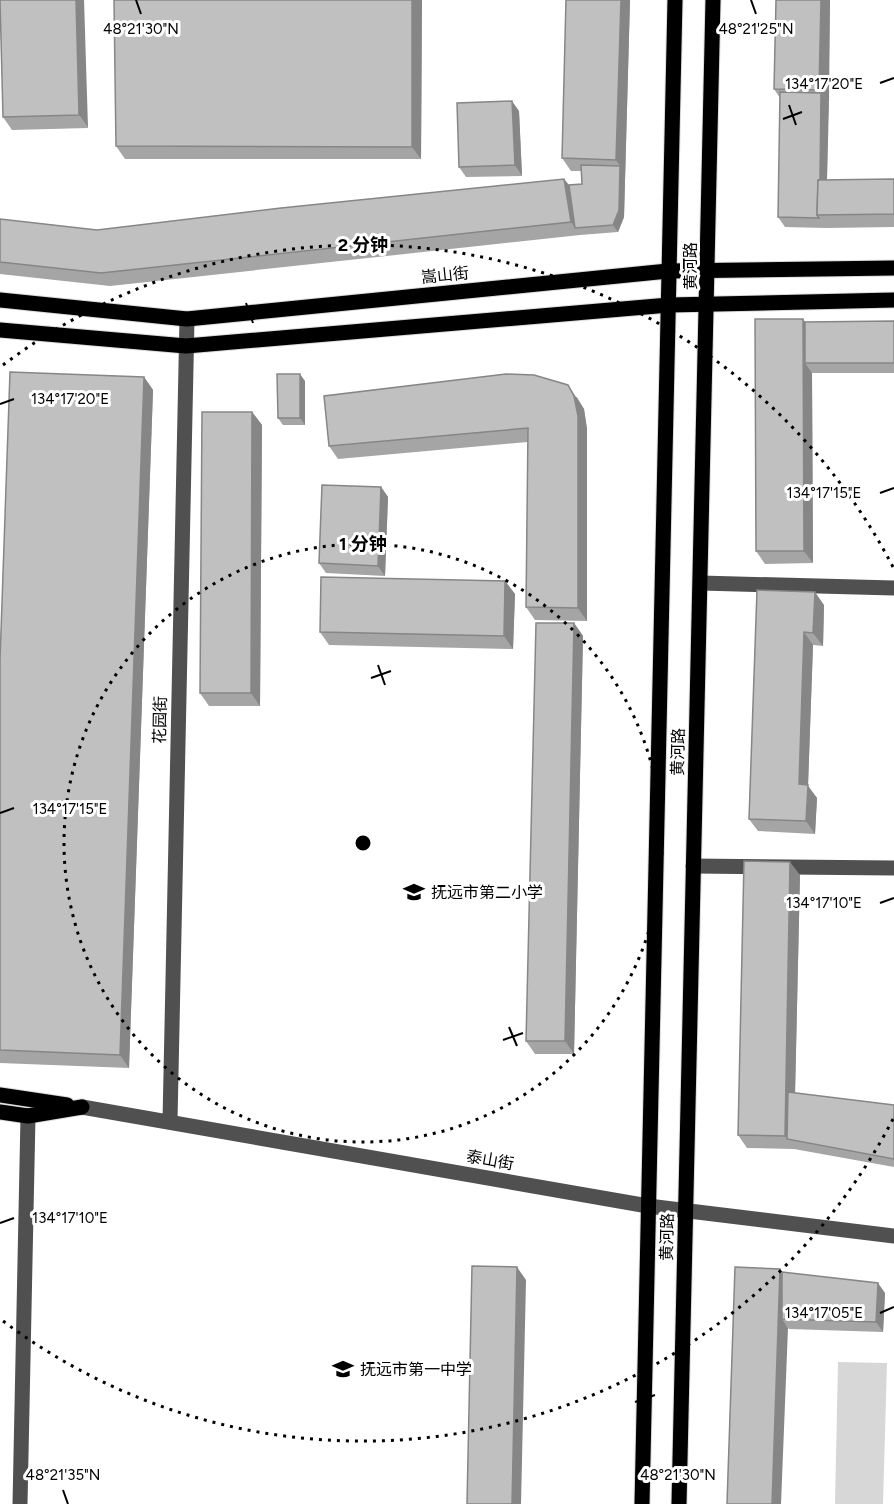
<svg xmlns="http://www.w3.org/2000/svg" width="894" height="1504" viewBox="0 0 894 1504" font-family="Figtree,'Noto Sans SC',sans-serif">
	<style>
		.green { fill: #d7d7d7 }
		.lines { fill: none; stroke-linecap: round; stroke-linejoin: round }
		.major-casing { stroke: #dbdbdb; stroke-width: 17 }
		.minor { stroke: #505050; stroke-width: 15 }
		.major { stroke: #000; stroke-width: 15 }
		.wall { fill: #a5a5a5 }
		.shaded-wall { fill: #868686 }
		.building { fill: #c0c0c0; stroke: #868686; stroke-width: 1.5 }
		.ticks { fill: none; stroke: #000; stroke-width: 2 }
		.ring { fill: none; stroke: #000; stroke-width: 3; stroke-dasharray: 3 6 }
		.labels { text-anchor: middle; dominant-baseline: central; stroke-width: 6; stroke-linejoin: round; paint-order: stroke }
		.street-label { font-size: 16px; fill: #000; stroke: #fff }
		.poi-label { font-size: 16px; fill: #000; stroke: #fff; text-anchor: start }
		.ticks-label { font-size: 15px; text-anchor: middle; fill: #000; stroke: #fff; stroke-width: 6; stroke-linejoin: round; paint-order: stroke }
		.centre { fill: #000; stroke: #fff; stroke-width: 3 }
		.ring-label { font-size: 18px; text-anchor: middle; font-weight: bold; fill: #000; stroke: #fff; stroke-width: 6; stroke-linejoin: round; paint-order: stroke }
	</style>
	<rect width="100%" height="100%" fill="#fff"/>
	<!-- green -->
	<polygon class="green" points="838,1362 887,1363 883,1504 835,1504"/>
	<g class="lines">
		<defs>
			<g id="major">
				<polyline points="0,300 187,319 668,271 894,268"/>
				<polyline points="0,330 186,346 669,305 894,300"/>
				<polyline points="0,1095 67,1105"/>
				<polyline points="0,1112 28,1116 82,1107"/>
				<polyline points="642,1504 675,0"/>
				<polyline points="679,1504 713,0"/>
			</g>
		</defs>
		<!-- major casing -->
		<use href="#major" class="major-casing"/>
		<!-- minor -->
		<g class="minor">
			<polyline points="701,583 894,588"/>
			<polyline points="693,866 894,868"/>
			<polyline points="82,1107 648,1206 894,1236"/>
			<polyline points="170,1121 187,319"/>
			<polyline points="20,1504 28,1116"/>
		</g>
		<!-- major -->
		<use href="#major" class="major"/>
	</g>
	<!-- wall -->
	<g class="wall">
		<polygon points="0,0 88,128 12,130 3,117"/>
		<polygon points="422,0 421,159 125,159 116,146"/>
		<polygon points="566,0 630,0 624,217 618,232 580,235 110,286 0,274 0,219 97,230 564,179 569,185 582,184 581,171 571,171 562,158"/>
		<polygon points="776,0 830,0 827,180 894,179 894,227 826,228 785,227 778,217 780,98 774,89"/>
		<polygon points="519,111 522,176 466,177 459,167"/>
		<polygon points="894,321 894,373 812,373 813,563 765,564 756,551 805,322"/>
		<polygon points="144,377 153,390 129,1068 0,1063 0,660"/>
		<polygon points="305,381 305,425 283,425 278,418"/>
		<polygon points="577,397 584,409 587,429 587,621 535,620 526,607 528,442 338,459 329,446"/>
		<polygon points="252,412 262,425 260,706 209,706 200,693"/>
		<polygon points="381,487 388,497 385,576 326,573 319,563"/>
		<polygon points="505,581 515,594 513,649 329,645 320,632"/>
		<polygon points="757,590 824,605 823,646 813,645 808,786 817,798 815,834 758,831 749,819"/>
		<polygon points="574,623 583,636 574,1054 535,1054 526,1041"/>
		<polygon points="800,875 795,1093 894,1105 894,1167 794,1149 747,1148 738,1135"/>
		<polygon points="735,1267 780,1269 782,1272 885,1293 883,1332 789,1329"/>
	</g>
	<!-- shaded-wall -->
	<g class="shaded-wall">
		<polygon points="76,0 84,0 88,128 79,115"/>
		<polygon points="412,0 422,0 421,159 412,147"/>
		<polygon points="621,0 630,0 624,217 618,232 613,225 620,166 616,160"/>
		<polygon points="821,0 830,0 829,103 819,90"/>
		<polygon points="821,93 829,103 826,215 819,215"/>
		<polygon points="512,101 519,111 522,176 515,165"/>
		<polygon points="564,179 574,192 575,228 571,222"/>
		<polygon points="803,319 812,332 805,363 812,373 813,563 804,551"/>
		<polygon points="300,374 305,381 305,425 300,418"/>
		<polygon points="144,377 153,390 129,1068 120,1055"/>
		<polygon points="568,385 584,409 587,429 587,621 578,608"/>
		<polygon points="252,412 262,425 260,706 251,693"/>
		<polygon points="381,487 388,497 385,576 378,566"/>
		<polygon points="505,581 515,594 513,649 504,636"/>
		<polygon points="815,592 824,605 823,646 813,633"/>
		<polygon points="574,623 583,636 574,1054 565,1041"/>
		<polygon points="804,632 813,645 808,786 817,798 815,834 806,821 799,784"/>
		<polygon points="790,862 800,875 794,1140 787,1139 785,1136"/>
		<polygon points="517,1267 526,1280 521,1504 512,1504"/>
		<polygon points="780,1269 789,1282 782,1319 788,1328 781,1504 772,1504"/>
		<polygon points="878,1283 885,1293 883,1332 876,1322"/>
	</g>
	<!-- building -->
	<g class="building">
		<polygon points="0,0 76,0 79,115 3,117"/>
		<polygon points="114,0 412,0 412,147 116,146"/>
		<polygon points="566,0 621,0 616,160 562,158"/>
		<polygon points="776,0 821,0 819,90 774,89"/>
		<polygon points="780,92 821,93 820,180 818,180 817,215 819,218 778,217"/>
		<polygon points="512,101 515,165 459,167 457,103"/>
		<polygon points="581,165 620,166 619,210 613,225 575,228 569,185 582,184"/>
		<polygon points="564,179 571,222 101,273 0,262 0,219 97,230 281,208"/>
		<polygon points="894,179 894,214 817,215 818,180"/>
		<polygon points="755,319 803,319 804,551 756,551"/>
		<polygon points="894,321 894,363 805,363 805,322"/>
		<polygon points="10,372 144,377 120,1055 0,1050 0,660"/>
		<polygon points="277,374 300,374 300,418 278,418"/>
		<polygon points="506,374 534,375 568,385 574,396 578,416 578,608 526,607 528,428 329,446 324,396"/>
		<polygon points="202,412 252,412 251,693 200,693"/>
		<polygon points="322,485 381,487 378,566 319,563"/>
		<polygon points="321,577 505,581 504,636 320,632"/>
		<polygon points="757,590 815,592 813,633 804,632 799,784 808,785 806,821 749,819"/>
		<polygon points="536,623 574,623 565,1041 526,1041"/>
		<polygon points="744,861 790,862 785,1136 738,1135"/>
		<polygon points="788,1092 894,1105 894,1159 787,1139"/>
		<polygon points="472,1266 517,1267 512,1504 467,1504"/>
		<polygon points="735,1267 780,1269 772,1504 727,1504"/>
		<polygon points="782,1272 878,1283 876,1322 782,1319"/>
	</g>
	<!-- ticks -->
	<path class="ticks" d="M136 0 141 14M751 0 756 14M880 83 894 78M789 105 796 125M783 119 802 112M246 303 253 323M240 316 260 309M0 404 14 399M880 493 894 488M378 665 385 685M371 678 391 671M0 813 14 808M880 903 894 898M509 1027 517 1046M503 1040 523 1033M0 1223 14 1218M880 1313 894 1307M641 1388 648 1408M635 1402 655 1395M63 1490 68 1504M678 1490 683 1504"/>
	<!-- distance rings -->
	<g class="ring">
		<circle cx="363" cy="843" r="299"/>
		<path d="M893 1119A598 598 0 0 1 3 1321M3 365A598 598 0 0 1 893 567"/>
	</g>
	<!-- icons -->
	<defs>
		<symbol id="school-bare" viewBox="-9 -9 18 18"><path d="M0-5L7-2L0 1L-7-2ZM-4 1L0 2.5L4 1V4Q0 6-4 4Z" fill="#000" stroke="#fff" stroke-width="2.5" paint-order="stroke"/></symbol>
	</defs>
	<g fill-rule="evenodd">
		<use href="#school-bare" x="399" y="877" width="30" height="30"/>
		<use href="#school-bare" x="328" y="1354" width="30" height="30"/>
	</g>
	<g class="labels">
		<!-- street labels -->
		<g class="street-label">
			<text transform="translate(690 266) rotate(-90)">黄河路</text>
			<text transform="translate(445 275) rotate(-6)">嵩山街</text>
			<text transform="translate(160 720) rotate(-89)">花园街</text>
			<text transform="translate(678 752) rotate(-89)">黄河路</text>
			<text transform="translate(490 1160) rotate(10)">泰山街</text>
			<text transform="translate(667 1237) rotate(-89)">黄河路</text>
		</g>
		<!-- poi labels -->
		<g class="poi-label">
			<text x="431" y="892">抚远市第二小学</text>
			<text x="360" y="1369">抚远市第一中学</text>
		</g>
	</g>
	<g class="ticks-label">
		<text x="141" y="34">48°21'30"N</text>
		<text x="756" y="34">48°21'25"N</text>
		<text x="824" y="89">134°17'20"E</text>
		<text x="70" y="404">134°17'20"E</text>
		<text x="824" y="498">134°17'15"E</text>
		<text x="70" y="814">134°17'15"E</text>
		<text x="824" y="908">134°17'10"E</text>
		<text x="70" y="1223">134°17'10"E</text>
		<text x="824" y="1318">134°17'05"E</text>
		<text x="63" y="1480">48°21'35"N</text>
		<text x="678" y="1480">48°21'30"N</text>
	</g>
	<circle cx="363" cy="843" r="9" class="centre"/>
	<g class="ring-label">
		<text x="363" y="251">2 分钟</text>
		<text x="363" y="550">1 分钟</text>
	</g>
</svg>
